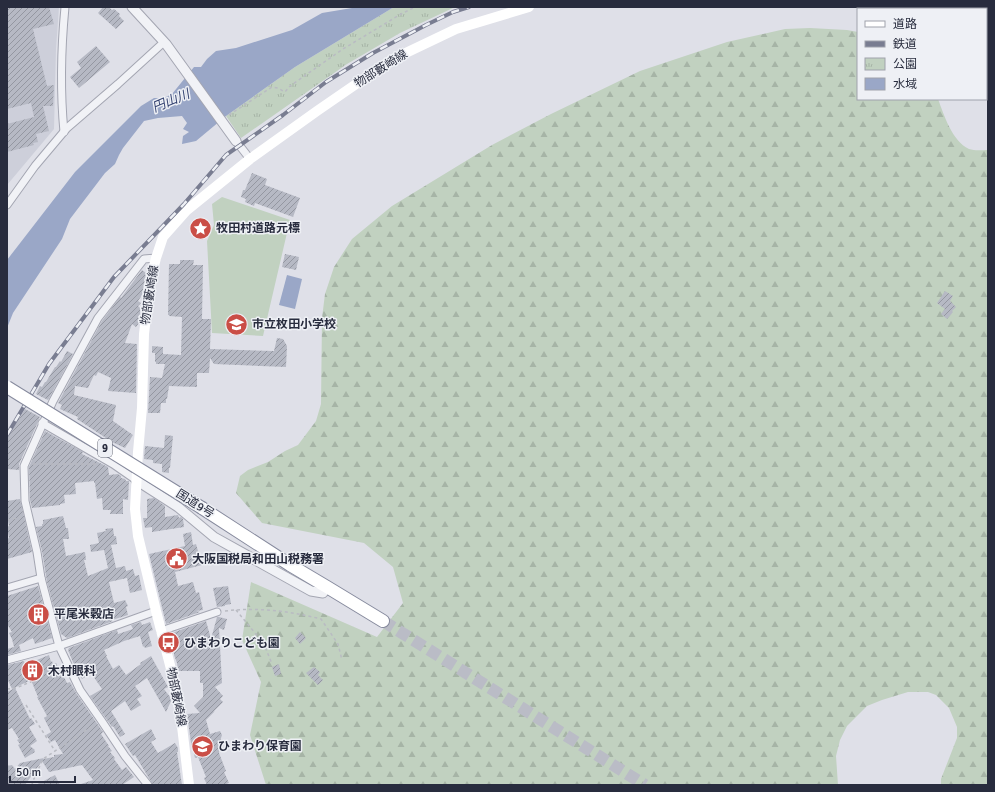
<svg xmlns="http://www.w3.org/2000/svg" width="995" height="792" viewBox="0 0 995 792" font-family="Signika,'Noto Sans JP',sans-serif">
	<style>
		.built { fill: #cdcfda }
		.forest { fill: url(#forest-firs) }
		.park { fill: url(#park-tufts) }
		.pitch { fill: #c1d1c0 }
		.water { fill: #9aa7c7 }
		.building { fill: url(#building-hatch) }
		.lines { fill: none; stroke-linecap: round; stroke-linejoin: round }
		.trunk-tunnel { stroke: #babcc6; stroke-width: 12; stroke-dasharray: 12 6; stroke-linecap: butt }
		.minor-casing { stroke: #a4a6b2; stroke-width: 9 }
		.tertiary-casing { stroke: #a4a6b2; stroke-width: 11 }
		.trunk-casing { stroke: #878b9e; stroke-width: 14 }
		.path { stroke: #b9bbc2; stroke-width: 1.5; stroke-dasharray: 3 3; stroke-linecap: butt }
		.minor { stroke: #f1f2f6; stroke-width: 7 }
		.tertiary { stroke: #f1f2f6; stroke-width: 9 }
		.secondary { stroke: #fff; stroke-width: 10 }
		.trunk { stroke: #fff; stroke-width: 12 }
		.rail-casing { stroke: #797d91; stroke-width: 4 }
		.rail { stroke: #eef0f5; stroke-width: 2.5; stroke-dasharray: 8; stroke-linecap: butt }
		.trunk-bridge-casing { stroke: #878b9e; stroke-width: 14; stroke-linecap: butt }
		.trunk-bridge { stroke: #fff; stroke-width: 12 }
		.labels { text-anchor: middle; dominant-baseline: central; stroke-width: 3; stroke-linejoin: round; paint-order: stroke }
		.shield { fill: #eef0f5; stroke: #636775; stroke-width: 1 }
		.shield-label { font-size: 11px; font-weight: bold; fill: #282c3e }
		.street-label { font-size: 12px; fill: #282c3e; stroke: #eef0f5 }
		.poi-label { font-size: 12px; font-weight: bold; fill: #282c3e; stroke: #eef0f5; text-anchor: start }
		.water-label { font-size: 13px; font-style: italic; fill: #344271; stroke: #eef0f5 }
	</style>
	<defs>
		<pattern id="forest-firs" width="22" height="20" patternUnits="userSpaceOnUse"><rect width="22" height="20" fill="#c1d1c0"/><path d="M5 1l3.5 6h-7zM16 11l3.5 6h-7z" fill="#a6b4a6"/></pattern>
		<pattern id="park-tufts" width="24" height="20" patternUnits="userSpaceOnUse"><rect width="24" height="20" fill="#c1d1c0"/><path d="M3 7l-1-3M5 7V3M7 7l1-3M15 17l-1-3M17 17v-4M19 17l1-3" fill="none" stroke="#a6b4a6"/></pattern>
		<pattern id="building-hatch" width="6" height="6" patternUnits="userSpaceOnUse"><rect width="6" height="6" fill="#b6b9c4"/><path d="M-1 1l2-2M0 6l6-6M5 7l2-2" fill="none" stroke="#9497a1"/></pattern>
	</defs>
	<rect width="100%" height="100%" fill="#dfe0e8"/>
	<!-- built -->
	<polygon class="built" points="7,7 59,7 56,49 54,129 7,185"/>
	<!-- forest -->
	<path class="forest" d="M810 28 847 30 858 32V99H938C944 115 952 141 969 149 975 151 982 150 988 150V785H941V779L957 738V727L949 708 936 695 928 692H908L882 700 867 706 847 726 840 740 836 756 838 785H266L250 735 261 682 242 640 251 582 377 637 403 603 393 567 364 543 262 523 236 493 240 476 248 470 268 462 285 451 298 445 316 421 321 404 322 318 325 294 334 267 352 239 392 206 492 145 551 114 640 71 727 42 785 29Z"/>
	<!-- park -->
	<polygon class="park" points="394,7 455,7 400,33 347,64 241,138 226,116 295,67"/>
	<!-- pitch -->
	<polygon class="pitch" points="222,197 290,220 263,336 212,333 207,241 214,225 212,204"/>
	<!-- water -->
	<g class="water">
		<polygon points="369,7 394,7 295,67 226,116 196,141 182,144 183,136 189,132 183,129 187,123 182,116 158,118 144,121 123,148 119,155 115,164 105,173 70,219 62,239 13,313 7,328 7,260 75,172 141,106 154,98 164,98 172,94 194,67 201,67 207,59 216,51 236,48 292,30 322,13 352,8 367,8"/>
		<polygon points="287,275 302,279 295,309 279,305"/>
	</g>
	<!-- building -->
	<g class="building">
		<polygon points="7,7 49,7 54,24 33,29 47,86 54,85 53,106 43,106 49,131 36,134 38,142 33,143 34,145 7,152 7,124 34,117 31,103 7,109"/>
		<polygon points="103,7 109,7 112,10 114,9 120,14 119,16 124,21 116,29 98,13"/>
		<polygon points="96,46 110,62 79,88 70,77 81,68 77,62"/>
		<polygon points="252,173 267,179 265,185 300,198 293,217 255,203 254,206 245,202 246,199 241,197 243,190 245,190"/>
		<polygon points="285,254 299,257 296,270 282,267"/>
		<polygon points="180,260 194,260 193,265 203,265 202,319 211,319 210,349 274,351 277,338 283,339 287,346 286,367 214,364 210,358 209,373 197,373 197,387 169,386 167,399 166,399 166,403 161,403 160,413 148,413 150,377 162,378 165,364 156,364 156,362 155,362 155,353 152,353 152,346 163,347 163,354 181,355 182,317 169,316 169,315 168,315 169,264 180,264"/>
		<polygon points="142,270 146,273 142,295 138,301 141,303 138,306 140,308 140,314 138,317 139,318 139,323 136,327 132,324 125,343 137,344 136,393 108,391 111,378 98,372 96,376 94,375 88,388 75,386 74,395 116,405 113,421 133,435 125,448 112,442 77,419 78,417 60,409 62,405 58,403 102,321 120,297 121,298"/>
		<polygon points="945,291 953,296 950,301 956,307 952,311 953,312 947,319 941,314 945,309 937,303"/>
		<polygon points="67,351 73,354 48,400 36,394 40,386 42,387 45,382 46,382 55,367 56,367 60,361 61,362"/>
		<polygon points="25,409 40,417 38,421 37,424 19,464 19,470 7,469 7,435 17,419 19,419"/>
		<polygon points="45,431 83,452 82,454 108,467 109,475 118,474 121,476 121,478 125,479 126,481 129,481 128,500 123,499 123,514 110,514 111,510 103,510 102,498 97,499 95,483 94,483 94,481 75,483 76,494 64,495 65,503 60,504 60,505 32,508 30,500 29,467"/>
		<polygon points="165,435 173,436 170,468 169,468 169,473 162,472 162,464 153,463 153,460 144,459 145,446 164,448"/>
		<polygon points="154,498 165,506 165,517 178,515 179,518 181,517 183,519 184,527 152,532 152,527 145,528 143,518 147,518 147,499"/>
		<polygon points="20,499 32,552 7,559 7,539 9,538 7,527 9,526 7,515 7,501"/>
		<polygon points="63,516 66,528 68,528 69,539 63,539 66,556 85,552 86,560 84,560 88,576 108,568 104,550 91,552 90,545 99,543 97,533 106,531 105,529 113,528 114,536 116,536 117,544 111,545 116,568 125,566 126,571 133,569 135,576 139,575 142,590 130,593 127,578 109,582 114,603 125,600 128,606 126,607 128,615 112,620 113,621 67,638 61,634 47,582 42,551 36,527 42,526 42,524 43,524 43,520"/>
		<polygon points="191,532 193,545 196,544 202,565 175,572 178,586 193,582 196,593 199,592 203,610 196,611 200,612 166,624 149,554 185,546 183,534"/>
		<polygon points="38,586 52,638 35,644 33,638 19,645 21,651 7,655 7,649 14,647 12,639 9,633 12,632 7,624 7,596"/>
		<polygon points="228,586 231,604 225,605 225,606 217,607 213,588"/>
		<polygon points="217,617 219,617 227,619 224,630 219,628 222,683 215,687 223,696 220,699 223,702 213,712 215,711 206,720 210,734 220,731 222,735 220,741 219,753 226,771 224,772 229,783 223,785 207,785 204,778 206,777 198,757 195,758 191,743 187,714 200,713 194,706 203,697 203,683 200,683 200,671 178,671 177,663 174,655 174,650 169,634 206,621 211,639"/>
		<polygon points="141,622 142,625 150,622 153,630 148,632 152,646 145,648 144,646 143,647 140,636 124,641 104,650 107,656 106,656 113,669 119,665 126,675 141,664 140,663 151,656 168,687 164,689 170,697 171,701 166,712 147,678 135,686 142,696 137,699 141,705 131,711 125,701 111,711 125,734 120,737 113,726 112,727 90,696 102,689 91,673 82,679 75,667 68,650 69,648 117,630 118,634 133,629 131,625"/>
		<polygon points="300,632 306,638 300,644 295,638"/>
		<polygon points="49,655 51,662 52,661 53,664 56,663 61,674 62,673 67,683 70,682 76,693 103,732 101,734 109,746 108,746 112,751 110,752 115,758 114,759 122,770 126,767 134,777 122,785 81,785 81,784 93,780 82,765 49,772 42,761 25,785 7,785 7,766 12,765 15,769 20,763 44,758 43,759 54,757 54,755 63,754 55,740 51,742 46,735 51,732 44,718 47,716 37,697 38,697 31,680 12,689 7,678 7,665 24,661 25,665"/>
		<polygon points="279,664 281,674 275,676 272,667"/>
		<polygon points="314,667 320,672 318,675 323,680 318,685 306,673"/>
		<polygon points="15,688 30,719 31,718 35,724 29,727 37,741 30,746 35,750 34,751 35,752 25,758 18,745 20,744 17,740 19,739 12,728 7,730 7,692"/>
		<polygon points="151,729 156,739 151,742 158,753 175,743 178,748 178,752 177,752 182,785 153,785 135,755 133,756 125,744"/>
		<polygon points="55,775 60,785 36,785"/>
	</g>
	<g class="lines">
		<!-- trunk-tunnel -->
		<polyline class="trunk-tunnel" points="383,621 645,785"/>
		<defs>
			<g id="minor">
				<path d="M64 132C60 90 61 49 65 7"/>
				<polyline points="236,141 250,159"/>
				<polyline points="7,205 35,166 67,128 118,84 164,42"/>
				<polyline points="42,423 113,464 136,480"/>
				<polyline points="7,588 41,578"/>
				<polyline points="161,631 217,612"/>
				<polyline points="7,660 59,646 156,611"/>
				<polyline points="148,785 125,756 101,720 80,690 59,646 41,578 37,552 25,501 24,466 53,401 98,318 144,259 156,258"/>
			</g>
			<g id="tertiary">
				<polyline points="132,7 166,44 236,141"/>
				<polyline points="136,480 178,507 214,537 311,591 323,593 327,587"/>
			</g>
			<polyline id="trunk" points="202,508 290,565 327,587 383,621"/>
		</defs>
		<!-- minor casing -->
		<use href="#minor" class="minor-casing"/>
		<!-- tertiary casing -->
		<use href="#tertiary" class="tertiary-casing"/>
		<!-- trunk casing -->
		<use href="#trunk" class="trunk-casing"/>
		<!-- path -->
		<g class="path">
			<polyline points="229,115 272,87 278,88 285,92 290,86 343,49 401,14 415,7"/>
			<polyline points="33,464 97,464"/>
			<polyline points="7,520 21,517"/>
			<polyline points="236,610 264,644 272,664"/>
			<path d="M225 611C258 607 289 611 321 619L338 644 342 660"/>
			<polyline points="7,689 16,688 61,669"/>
			<polyline points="26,705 55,751"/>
			<polyline points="33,785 32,783 43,759 94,725"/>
		</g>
		<!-- minor -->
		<use href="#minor" class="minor"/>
		<!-- tertiary -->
		<use href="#tertiary" class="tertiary"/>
		<!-- secondary -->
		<polyline class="secondary" points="189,785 181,718 171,669 156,611 138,536 135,509 138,452 142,408 144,334 150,282 156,258 163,237 187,210 250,159 317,111 391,60 456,29 529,7"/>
		<!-- trunk -->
		<use href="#trunk" class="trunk"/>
		<defs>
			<polyline id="rail" points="7,435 49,364 114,277 184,204 226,155 283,115 326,82 373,53 426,25 453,12 469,7"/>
		</defs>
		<!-- rail casing -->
		<use href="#rail" class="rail-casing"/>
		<!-- rail -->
		<use href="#rail" class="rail"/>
		<defs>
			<polyline id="trunk-bridge" points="7,387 202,508"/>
		</defs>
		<!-- trunk-bridge casing -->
		<use href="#trunk-bridge" class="trunk-bridge-casing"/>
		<!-- trunk-bridge -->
		<use href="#trunk-bridge" class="trunk-bridge"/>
	</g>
	<!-- icons -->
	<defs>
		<symbol id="sight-disc" viewBox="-11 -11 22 22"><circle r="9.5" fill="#ca4e46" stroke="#eef0f5"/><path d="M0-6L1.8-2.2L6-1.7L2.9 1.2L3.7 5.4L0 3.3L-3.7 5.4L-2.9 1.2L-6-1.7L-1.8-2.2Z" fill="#fff"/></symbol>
		<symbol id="school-disc" viewBox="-11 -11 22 22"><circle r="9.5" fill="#ca4e46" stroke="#eef0f5"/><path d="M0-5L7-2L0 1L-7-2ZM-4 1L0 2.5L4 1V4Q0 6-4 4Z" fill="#fff"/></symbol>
		<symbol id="civic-disc" viewBox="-11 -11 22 22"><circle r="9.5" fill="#ca4e46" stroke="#eef0f5"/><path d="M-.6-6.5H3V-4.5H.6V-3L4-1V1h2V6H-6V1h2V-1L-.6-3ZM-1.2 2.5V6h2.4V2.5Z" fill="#fff"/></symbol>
		<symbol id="building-disc" viewBox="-11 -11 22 22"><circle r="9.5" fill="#ca4e46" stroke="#eef0f5"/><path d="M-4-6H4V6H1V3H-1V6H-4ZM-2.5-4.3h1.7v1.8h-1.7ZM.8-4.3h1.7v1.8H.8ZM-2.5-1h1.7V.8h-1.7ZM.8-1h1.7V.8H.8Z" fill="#fff"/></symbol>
		<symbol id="bus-disc" viewBox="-11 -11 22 22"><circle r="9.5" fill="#ca4e46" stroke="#eef0f5"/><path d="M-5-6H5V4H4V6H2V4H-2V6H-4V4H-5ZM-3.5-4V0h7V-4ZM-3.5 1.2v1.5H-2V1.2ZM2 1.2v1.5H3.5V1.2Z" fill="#fff"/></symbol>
	</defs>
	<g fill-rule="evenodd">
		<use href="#sight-disc" x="188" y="216" width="25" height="25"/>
		<use href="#school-disc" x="224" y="312" width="25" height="25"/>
		<use href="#civic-disc" x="164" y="546" width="25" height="25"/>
		<use href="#building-disc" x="26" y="602" width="25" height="25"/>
		<use href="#bus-disc" x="156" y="630" width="25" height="25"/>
		<use href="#building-disc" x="20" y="658" width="25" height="25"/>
		<use href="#school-disc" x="190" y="734" width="25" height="25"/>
	</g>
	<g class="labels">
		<!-- shield labels -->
		<rect class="shield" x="98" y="439" width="14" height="18" rx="3"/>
		<g class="shield-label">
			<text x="105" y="448">9</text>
		</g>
		<!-- street labels -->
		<g class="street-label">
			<text transform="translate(381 69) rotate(-32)">物部藪崎線</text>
			<text transform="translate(150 295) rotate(-81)">物部藪崎線</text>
			<text transform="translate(195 504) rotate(32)">国道9号</text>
			<text transform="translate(176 697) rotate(79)">物部藪崎線</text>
		</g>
		<!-- poi labels -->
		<g class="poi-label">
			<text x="216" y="228">牧田村道路元標</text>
			<text x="252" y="324">市立枚田小学校</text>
			<text x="192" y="559">大阪国税局和田山税務署</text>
			<text x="54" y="614">平尾米穀店</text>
			<text x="184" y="643">ひまわりこども園</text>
			<text x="48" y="671">木村眼科</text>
			<text x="218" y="746">ひまわり保育園</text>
		</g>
		<!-- water labels -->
		<g class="water-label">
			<text transform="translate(171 101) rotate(-23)">円山川</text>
		</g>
	</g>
	<!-- border -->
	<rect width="995" height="792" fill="none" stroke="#282c3e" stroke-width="16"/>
	<!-- legend -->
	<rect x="857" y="8" width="130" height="92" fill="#eef0f5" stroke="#9fa2ac"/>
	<rect x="865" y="21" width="20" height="6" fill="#ffffff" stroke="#9fa2ac"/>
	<text x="893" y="28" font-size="12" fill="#282c3e">道路</text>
	<rect x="865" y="41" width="20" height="6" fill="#797d91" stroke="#9fa2ac"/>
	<text x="893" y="48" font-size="12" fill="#282c3e">鉄道</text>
	<rect x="865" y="58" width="20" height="12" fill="url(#park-tufts)" stroke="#9fa2ac"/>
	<text x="893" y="68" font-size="12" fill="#282c3e">公園</text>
	<rect x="865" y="78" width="20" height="12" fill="#9aa7c7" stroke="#9fa2ac"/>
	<text x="893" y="88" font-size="12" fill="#282c3e">水域</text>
	<!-- scale -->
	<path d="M10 776v6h65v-6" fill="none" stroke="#282c3e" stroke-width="2"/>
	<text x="16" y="776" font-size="12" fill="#282c3e" stroke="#eef0f5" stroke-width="3" paint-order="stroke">50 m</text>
</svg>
